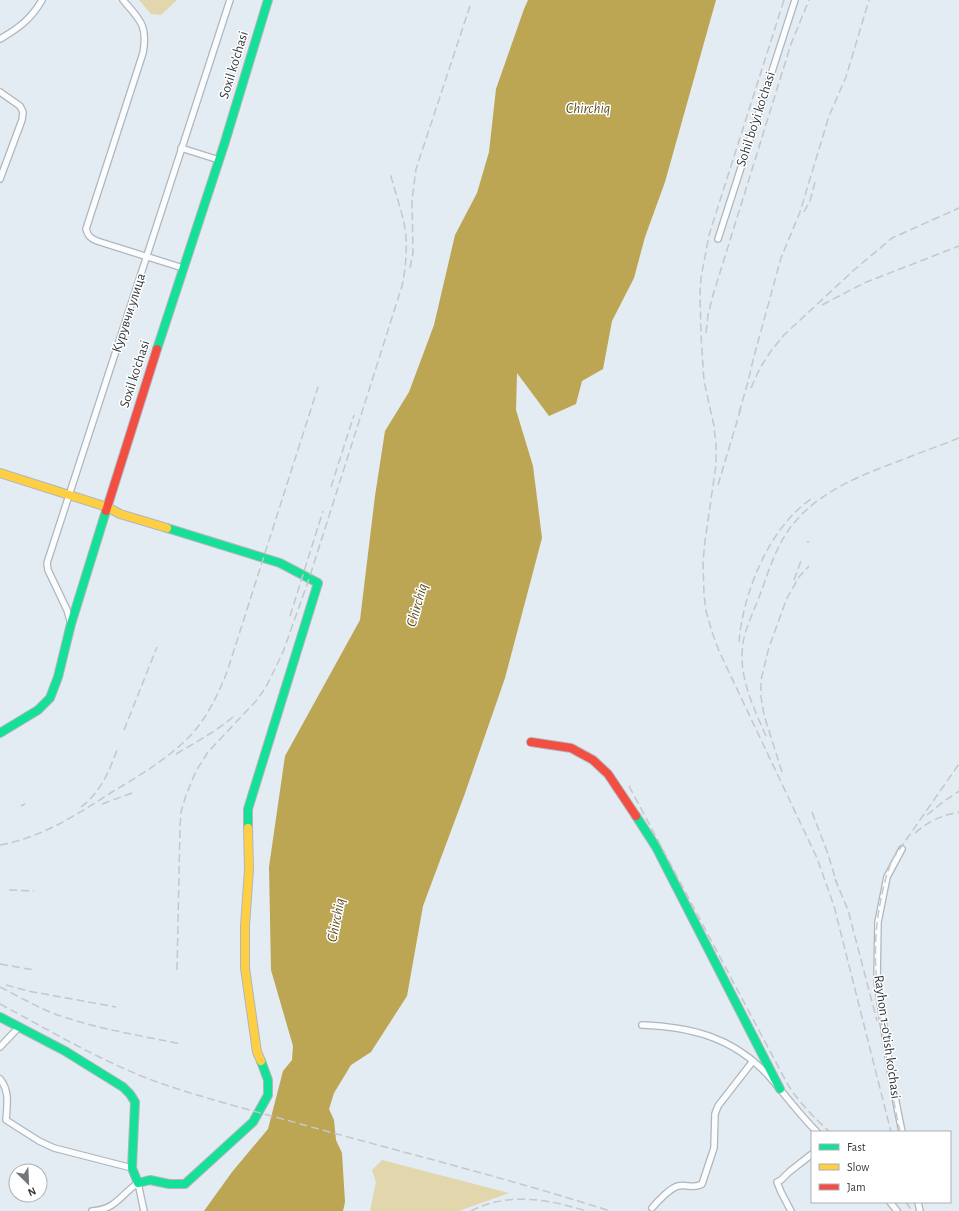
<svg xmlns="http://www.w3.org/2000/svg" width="959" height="1211" viewBox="0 0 959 1211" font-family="'Alegreya Sans',sans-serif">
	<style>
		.green { fill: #e2d6ad }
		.water { fill: #bca553 }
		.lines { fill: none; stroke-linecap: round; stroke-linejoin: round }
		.street-casing { stroke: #b0b6bc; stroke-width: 8 }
		.fast-casing { stroke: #b0b6bc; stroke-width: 10 }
		.slow-casing { stroke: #b0b6bc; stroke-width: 10 }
		.jam-casing { stroke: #b0b6bc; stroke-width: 10 }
		.street { stroke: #fbfcfd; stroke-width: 5.5 }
		.fast { stroke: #16e098; stroke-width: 8 }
		.slow { stroke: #ffcf43; stroke-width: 8 }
		.jam { stroke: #f24e42; stroke-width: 8 }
		.rail { stroke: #c5c7c9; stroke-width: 1.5; stroke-dasharray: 8 4; stroke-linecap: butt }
		.labels { text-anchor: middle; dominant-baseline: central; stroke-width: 3; stroke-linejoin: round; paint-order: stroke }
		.street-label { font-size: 14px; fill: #33393e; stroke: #fff }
		.water-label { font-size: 15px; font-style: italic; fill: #605026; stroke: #fff }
	</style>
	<rect width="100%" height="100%" fill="#e3ebf3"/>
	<!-- green -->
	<g class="green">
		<polygon points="139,0 177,0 161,15 151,14"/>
		<polygon points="382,1160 509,1193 459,1211 370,1211 376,1182 372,1170"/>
	</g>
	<!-- water -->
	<polygon class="water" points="528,0 716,0 665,182 645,237 634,278 612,321 603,369 582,381 576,404 549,416 517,373 516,410 533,466 542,538 505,678 464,796 423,906 407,996 371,1052 351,1065 334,1093 329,1109 334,1120 336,1140 342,1153 345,1202 343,1211 204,1211 232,1172 268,1129 283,1071 292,1060 293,1046 271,970 269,867 285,756 360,620 375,496 385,431 409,392 434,325 455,235 477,193 489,152 496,89 524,9"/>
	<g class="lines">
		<defs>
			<g id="street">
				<path d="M123 0C140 20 148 25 143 53L86 229C88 236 90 238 97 241L183 268"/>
				<path d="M0 39C19 28 31 19 42 0"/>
				<polyline points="0,92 20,106 23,112 22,120 0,179"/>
				<polyline points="181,148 219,160"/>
				<polyline points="718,239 795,0"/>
				<path d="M71 624 67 610 48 570 47 563C109 376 168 187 230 0"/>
				<polyline points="902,849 887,877 878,922 877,981 892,1082 902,1132"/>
				<path d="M642 1025C691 1027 732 1037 767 1074 784 1093 799 1114 817 1132"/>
				<polyline points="0,1047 19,1027"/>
				<path d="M0 1079C10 1091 7 1105 6 1120L39 1141 54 1148 132 1168"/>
				<polyline points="890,1202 897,1211"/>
				<polyline points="918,1202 920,1211"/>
				<path d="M652 1208C657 1202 670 1188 678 1186 686 1184 695 1189 702 1184L714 1148 715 1114 718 1106 753 1061"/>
				<path d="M92 1211C117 1209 120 1195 138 1183L144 1211"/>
				<polyline points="791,1211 781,1192 777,1182 781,1180 789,1172 812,1154"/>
			</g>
			<g id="fast">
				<polyline points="157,349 224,145 268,0"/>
				<polyline points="167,528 280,563 318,583 248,809 248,828"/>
				<polyline points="0,733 38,710 50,698 58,677 71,624 106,511"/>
				<polyline points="636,816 656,847 780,1089"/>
				<polyline points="0,1017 65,1051 123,1087 130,1094 135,1102 132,1168 138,1183 150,1180 169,1184 185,1184 253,1122 268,1095 268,1080 261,1061"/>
			</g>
			<g id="slow">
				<polyline points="0,473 107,507 120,514 167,528"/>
				<polyline points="248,828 249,869 245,926 245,968 257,1052 261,1061"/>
			</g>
			<g id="jam">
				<polyline points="106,511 157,349"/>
				<polyline points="531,742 571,748 593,760 608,774 636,816"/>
			</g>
		</defs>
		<!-- street casing -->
		<use href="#street" class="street-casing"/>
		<!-- fast casing -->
		<use href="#fast" class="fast-casing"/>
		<!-- slow casing -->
		<use href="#slow" class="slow-casing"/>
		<!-- jam casing -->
		<use href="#jam" class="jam-casing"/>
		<!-- street -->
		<use href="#street" class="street"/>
		<!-- fast -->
		<use href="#fast" class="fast"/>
		<!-- slow -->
		<use href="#slow" class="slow"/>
		<!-- jam -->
		<use href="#jam" class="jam"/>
		<!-- rail -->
		<g class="rail">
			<polyline points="784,0 709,235 701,278 700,293 701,335 704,381 714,426 716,445 716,465 705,541 703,562 704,594 706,611 712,632 719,651 817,858 834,906 891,1132"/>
			<polyline points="804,212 810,201 815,182"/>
			<polyline points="410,268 413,253 412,200 416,169 470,6"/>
			<polyline points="822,305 864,283 959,246"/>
			<polyline points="706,333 708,315 713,295 791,44 809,0"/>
			<polyline points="751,388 760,368 771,351 784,335 854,270 892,238 959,208"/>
			<polyline points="739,413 748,382 753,360 781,258 800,212 829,116 846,77 869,0"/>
			<polyline points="718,485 741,408"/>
			<polyline points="331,487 354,415"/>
			<polyline points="808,543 808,541"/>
			<polyline points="794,580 802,558"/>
			<polyline points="290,616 323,511"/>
			<path d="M739 642C743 592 770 525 814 497"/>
			<polyline points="124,730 157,647"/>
			<path d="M766 736C752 704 735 670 745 634 749 620 756 606 761 592 769 570 776 547 790 528 817 492 859 476 899 461 919 453 939 446 959 438"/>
			<path d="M176 754C196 742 217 731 234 716"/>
			<polyline points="782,772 764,715 761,697 761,680 769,647 787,598 799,577 809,566"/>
			<path d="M629 786 788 1085C800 1103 814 1118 830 1132"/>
			<polyline points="102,804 132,793"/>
			<polyline points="21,806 25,804"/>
			<path d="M81 807C101 792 110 770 118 747"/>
			<polyline points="812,812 828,854 837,884"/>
			<polyline points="927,815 943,802 959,791"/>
			<path d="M915 833C929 821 940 816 959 812"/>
			<path d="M0 845C41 838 78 814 112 792 139 776 169 758 191 735 208 716 219 693 228 669L318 387"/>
			<polyline points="835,879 848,910 877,1021"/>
			<polyline points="9,890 34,891"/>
			<polyline points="0,964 34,970"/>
			<path d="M177 970 180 828 181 812 186 795 196 771 208 752 256 701 266 687 283 652 309 579 402 286C405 271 407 255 406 239 405 217 395 194 390 172"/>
			<polyline points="6,985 28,991 116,1007"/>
			<path d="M0 987C22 998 43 1011 67 1018 104 1030 143 1036 181 1044"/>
			<path d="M0 1004C51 1031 102 1062 157 1082 203 1098 250 1110 297 1123 401 1152 507 1178 610 1211"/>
			<path d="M900 1132C892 1095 886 1058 881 1021 876 980 872 945 880 904 883 888 886 875 892 860L959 764"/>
			<polyline points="906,1202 912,1211"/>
			<path d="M471 1211C507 1192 549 1199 586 1211"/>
		</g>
	</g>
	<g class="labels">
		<!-- street labels -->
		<g class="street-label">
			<text transform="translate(234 65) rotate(-73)">Soxil ko'chasi</text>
			<text transform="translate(756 119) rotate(-72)">Sohil bo'yi ko'chasi</text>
			<text transform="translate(129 313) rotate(-72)">Курувчи улица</text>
			<text transform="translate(135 374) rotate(-72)">Soxil ko'chasi</text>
			<text transform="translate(887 1037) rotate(82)">Rayhon 1-o'tish ko'chasi</text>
		</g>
		<!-- water labels -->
		<g class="water-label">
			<text x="588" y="108">Chirchiq</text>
			<text transform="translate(417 605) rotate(-74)">Chirchiq</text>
			<text transform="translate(336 920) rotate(-79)">Chirchiq</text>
		</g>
	</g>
	<!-- legend -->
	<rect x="811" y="1131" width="140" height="72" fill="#ffffff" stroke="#adb0b2"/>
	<rect x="819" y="1144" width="20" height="6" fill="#16e098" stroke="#adb0b2"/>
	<text x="847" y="1151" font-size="12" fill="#33393e">Fast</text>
	<rect x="819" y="1164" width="20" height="6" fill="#ffcf43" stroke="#adb0b2"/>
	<text x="847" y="1171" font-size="12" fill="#33393e">Slow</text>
	<rect x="819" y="1184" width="20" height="6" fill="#f24e42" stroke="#adb0b2"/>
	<text x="847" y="1191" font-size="12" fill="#33393e">Jam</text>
	<!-- north arrow -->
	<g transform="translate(28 1183) rotate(156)"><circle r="19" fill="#ffffff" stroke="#adb0b2"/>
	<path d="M0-3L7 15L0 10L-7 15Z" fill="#71777d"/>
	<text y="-6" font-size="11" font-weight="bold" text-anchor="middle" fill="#33393e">N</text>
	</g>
</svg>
